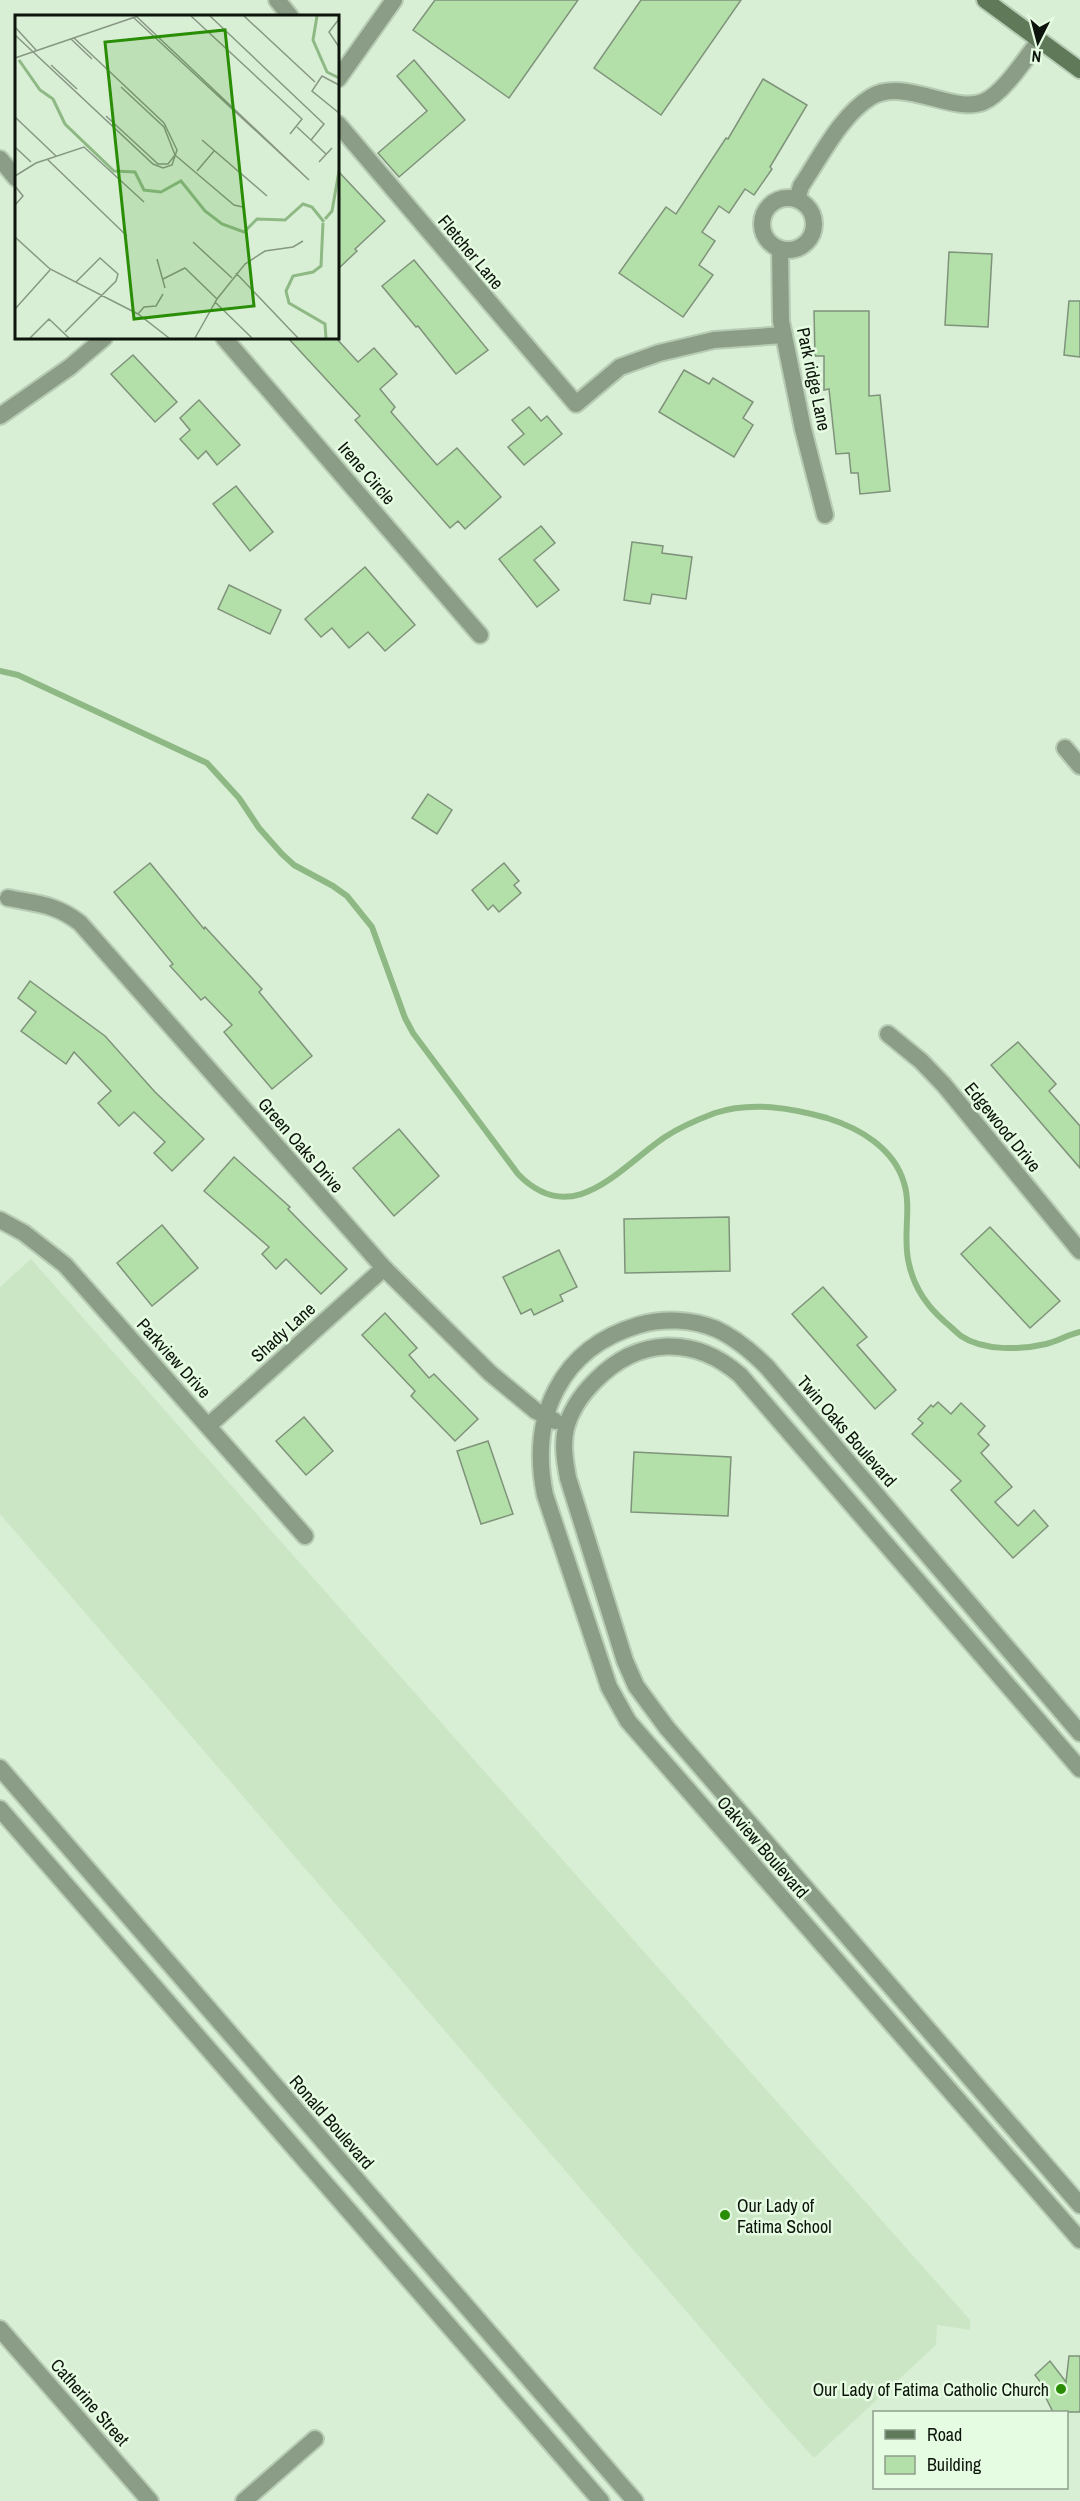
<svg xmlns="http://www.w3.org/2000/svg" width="1080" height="2501" viewBox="0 0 1080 2501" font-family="'Archivo Narrow',sans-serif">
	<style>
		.built { fill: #cbe6c5 }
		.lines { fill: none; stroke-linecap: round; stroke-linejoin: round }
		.stream { stroke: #8eb985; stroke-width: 6 }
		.building { fill: #b3dfa9; stroke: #7f937b; stroke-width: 1.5 }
		.minor-casing { stroke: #b8ccb5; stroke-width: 20 }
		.secondary-casing { stroke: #b8ccb5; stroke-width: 20 }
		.minor { stroke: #8b9d87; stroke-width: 16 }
		.secondary { stroke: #5f7959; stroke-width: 16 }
		.poi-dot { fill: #2a8d06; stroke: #e6fce2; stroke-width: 2 }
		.labels { text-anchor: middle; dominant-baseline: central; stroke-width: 5; stroke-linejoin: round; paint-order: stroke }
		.street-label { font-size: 18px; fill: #0c140b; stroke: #e6fce2 }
		.poi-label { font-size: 18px; fill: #0c140b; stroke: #e6fce2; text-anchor: start }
		.inset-river { fill: none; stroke: #8eb985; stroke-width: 3 }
		.inset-road { fill: none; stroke: #879784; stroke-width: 1.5 }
		.view { fill: #2a8d06; fill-opacity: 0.15; stroke: #2a8d06; stroke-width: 3 }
		.inset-edge { fill: none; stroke: #0c140b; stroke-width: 3 }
	</style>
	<rect width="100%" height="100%" fill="#d9efd5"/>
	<!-- built -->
	<polygon class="built" points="31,1259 970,2320 970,2330 937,2325 936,2345 814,2458 784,2425 0,1514 0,1287"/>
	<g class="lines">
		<!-- stream -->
		<path class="stream" d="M0 671 18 675 207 763 239 798 259 828 282 854 294 865 333 886 347 896 372 927 405 1018 413 1033 518 1174C573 1231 620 1167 665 1137 680 1127 699 1119 715 1113 751 1101 791 1108 827 1118 859 1128 894 1148 904 1183 912 1208 902 1238 909 1264 914 1287 927 1306 944 1321 950 1326 955 1331 961 1336 983 1351 1021 1350 1046 1344 1057 1341 1068 1335 1080 1332"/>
	</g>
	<!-- building -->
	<g class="building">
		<polygon points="435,0 578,0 509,98 413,30"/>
		<polygon points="641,0 741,0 661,115 594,68"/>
		<polygon points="414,60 465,120 399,177 378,153 427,111 397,76"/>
		<polygon points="763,79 807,105 770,167 772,169 754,195 745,189 729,213 719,206 702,232 715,241 699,265 713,275 683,317 619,273 666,207 676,214 726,138 728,139"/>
		<polygon points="338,171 385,221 355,249 357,251 338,269"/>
		<polygon points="949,252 992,254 988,327 945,325"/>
		<polygon points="414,260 488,350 456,374 418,326 416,327 382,286"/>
		<polygon points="1069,301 1080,301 1080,357 1064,355"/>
		<polygon points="814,311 869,311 869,396 880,395 890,491 860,494 858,473 851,473 849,453 836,454 829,389 824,390 824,356 815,356"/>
		<polygon points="288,338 336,338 358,362 374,348 397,374 380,389 395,407 391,412 437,465 457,448 501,497 465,529 458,521 450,528 355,420 360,416"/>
		<polygon points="133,355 177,402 155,422 111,374"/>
		<polygon points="684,370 709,384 713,378 753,402 743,418 753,425 734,457 659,412"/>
		<polygon points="199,400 240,445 217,465 206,451 198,459 180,439 190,430 180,418"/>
		<polygon points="529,407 541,421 547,416 562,434 524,465 508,447 524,434 512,420"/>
		<polygon points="236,486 273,532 250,551 213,504"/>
		<polygon points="541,526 555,543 534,560 559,590 537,607 499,559"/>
		<polygon points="632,542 663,546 662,553 692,557 686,599 652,594 650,604 624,600"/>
		<polygon points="365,567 415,625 385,651 368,632 349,648 332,628 321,637 305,619"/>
		<polygon points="229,585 281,610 270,634 218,609"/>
		<polygon points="428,794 452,810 437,834 412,818"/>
		<polygon points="150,863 204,929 205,927 262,989 259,992 312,1056 272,1089 224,1032 232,1025 205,997 201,1000 170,966 173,964 114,892"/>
		<polygon points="504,863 519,881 514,885 521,893 499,912 493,905 488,910 472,890"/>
		<polygon points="30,981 105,1036 155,1092 204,1139 172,1171 154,1153 165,1142 134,1112 119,1126 98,1103 111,1091 74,1052 66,1064 21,1031 36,1012 18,998"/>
		<polygon points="1018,1042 1056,1084 1049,1091 1080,1126 1080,1168 991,1065"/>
		<polygon points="399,1129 439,1176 394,1216 353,1168"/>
		<polygon points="234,1157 290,1207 288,1209 347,1269 321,1294 286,1259 276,1269 262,1254 269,1247 204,1191"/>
		<polygon points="729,1217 730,1271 625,1273 624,1219"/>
		<polygon points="162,1225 198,1268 152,1306 117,1263"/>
		<polygon points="990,1227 1060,1301 1030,1328 961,1254"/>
		<polygon points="559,1250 577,1287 560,1295 563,1301 534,1315 531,1309 521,1314 503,1277"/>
		<polygon points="823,1287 867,1337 857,1345 896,1390 875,1409 792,1314"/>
		<polygon points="385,1313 417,1348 409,1355 429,1378 434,1374 478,1419 455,1441 411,1396 415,1391 362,1335"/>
		<polygon points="938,1402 951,1414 961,1403 985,1426 978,1434 989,1445 981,1453 1012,1487 995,1502 1018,1526 1034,1510 1048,1526 1013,1558 951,1490 961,1481 912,1434 923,1423 918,1419 931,1405 933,1407"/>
		<polygon points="304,1417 333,1451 306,1475 276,1441"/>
		<polygon points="488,1441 513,1514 481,1524 457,1451"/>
		<polygon points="634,1452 731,1457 728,1516 631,1512"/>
		<polygon points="1069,2356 1080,2356 1080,2412 1053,2412 1042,2390 1045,2388 1035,2375 1050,2361 1066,2382"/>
	</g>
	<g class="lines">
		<defs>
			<g id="minor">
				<polyline points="277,0 290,16"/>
				<polyline points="338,79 394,0"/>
				<polyline points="338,124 576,404 620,367 659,353 714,340 784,335"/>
				<polyline points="0,159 16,178"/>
				<circle cx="788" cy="224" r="26"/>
				<path d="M797 199 801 186C820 158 841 115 871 97 903 77 953 114 983 102 1002 95 1026 58 1039 41"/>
				<polyline points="780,249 781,321 803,429 825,515"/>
				<polyline points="224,338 480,635"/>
				<polyline points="0,416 70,367 104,338"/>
				<polyline points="1065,748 1080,766"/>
				<path d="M8 898C37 904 56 904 80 923L384 1268 490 1373 536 1411 555 1421"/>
				<polyline points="888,1034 921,1061 944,1085 1080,1251"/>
				<polyline points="0,1220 24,1233 65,1265 305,1536"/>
				<polyline points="208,1426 384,1268"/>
				<path d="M1080 1733 767 1367C752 1352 736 1338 716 1329 692 1319 663 1318 639 1325 560 1348 529 1417 545 1495L609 1687 628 1721 1080 2240"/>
				<polyline points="0,1768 635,2501"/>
				<path d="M1080 1769 740 1375C694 1335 638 1337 595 1381 582 1394 571 1409 566 1428 562 1444 565 1462 568 1478L625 1661 636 1686 667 1728 1080 2205"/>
				<polyline points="0,1809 601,2501"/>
				<polyline points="0,2329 150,2501"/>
				<polyline points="244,2501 315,2439"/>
			</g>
			<polyline id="secondary" points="985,0 1080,70"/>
		</defs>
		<!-- minor casing -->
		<use href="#minor" class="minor-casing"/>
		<!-- secondary casing -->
		<use href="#secondary" class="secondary-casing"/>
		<!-- minor -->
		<use href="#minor" class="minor"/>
		<!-- secondary -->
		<use href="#secondary" class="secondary"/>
	</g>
	<!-- markers -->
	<g class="poi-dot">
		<circle cx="725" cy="2215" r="6"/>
		<circle cx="1061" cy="2389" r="6"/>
	</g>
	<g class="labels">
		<!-- street labels -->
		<g class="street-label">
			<text transform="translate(471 252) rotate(50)">Fletcher Lane</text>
			<text transform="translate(814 379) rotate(78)">Park ridge Lane</text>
			<text transform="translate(367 473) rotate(49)">Irene Circle</text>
			<text transform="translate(1003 1127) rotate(51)">Edgewood Drive</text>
			<text transform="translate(301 1145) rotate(49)">Green Oaks Drive</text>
			<text transform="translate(283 1332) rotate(-42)">Shady Lane</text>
			<text transform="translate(174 1358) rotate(48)">Parkview Drive</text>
			<text transform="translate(847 1431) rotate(49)">Twin Oaks Boulevard</text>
			<text transform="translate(763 1847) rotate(49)">Oakview Boulevard</text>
			<text transform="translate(332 2122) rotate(49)">Ronald Boulevard</text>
			<text transform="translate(90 2402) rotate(49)">Catherine Street</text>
		</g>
		<!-- poi labels -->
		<g class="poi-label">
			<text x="737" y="2205">Our Lady of<tspan x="737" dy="21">Fatima School</tspan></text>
			<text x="1049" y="2389" text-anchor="end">Our Lady of Fatima Catholic Church</text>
		</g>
	</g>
	<!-- overview -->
	<g transform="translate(15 15)">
		<rect width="324" height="324" fill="#d9efd5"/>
		<path class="inset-river" d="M302 1 298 25 312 57 324 63M4 45 25 75 38 84 50 109 99 156 120 157 129 175 146 177 166 166 190 196 207 209 229 217 242 204 270 205 288 189 297 192 309 207M310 204 317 196 324 156M308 208 306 251 298 257 278 261 271 276 274 288 310 309 311 323"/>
		<path class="inset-road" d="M176 1 287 104 275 119M195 1 309 109 296 125M229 1 300 67M119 3 294 165 121 1M324 4 314 17 324 32M0 12 21 35M0 20 138 149 148 153 157 150 162 135 149 108 59 23M56 24 77 44M0 43 123 1M36 50 62 74M324 70 307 61 297 76 324 98M106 72 149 112 160 140M91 101 143 149H153L160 140M0 102 41 141M282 112 311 139M187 125 252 181M0 132 16 147M160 140 219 190 228 192M32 144 112 221M304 147 317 133M182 156 199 136M0 161 21 148 69 132 129 187M0 171 8 181 0 190M0 222 35 254 123 299 154 323M178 227 217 263M142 244 150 273M221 258 283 323M148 264 170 253 202 284M200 287 237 323M0 294 35 255M123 299 129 292 141 291 148 279M50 317 101 266 103 259 85 243 61 267M15 323 34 304 54 323M180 323 202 284 230 249 250 236 278 232 288 226"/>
		<path class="view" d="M210 15 239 291 119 304 90 27Z"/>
		<rect width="324" height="324" class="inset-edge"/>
	</g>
	<!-- legend -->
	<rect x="873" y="2411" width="195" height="78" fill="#e6fce2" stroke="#8f9f8c" stroke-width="1.5"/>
	<rect x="885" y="2430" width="30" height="9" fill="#5f7959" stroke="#8f9f8c" stroke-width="1.5"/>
	<text x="927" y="2441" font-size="18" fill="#0c140b">Road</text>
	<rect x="885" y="2456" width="30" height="18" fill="#b3dfa9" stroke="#8f9f8c" stroke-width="1.5"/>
	<text x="927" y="2471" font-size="18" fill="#0c140b">Building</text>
	<!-- north arrow -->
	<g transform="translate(1038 42) rotate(186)" stroke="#e6fce2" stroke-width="4.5" paint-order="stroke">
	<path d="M0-4.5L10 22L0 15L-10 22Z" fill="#0c140b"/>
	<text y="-9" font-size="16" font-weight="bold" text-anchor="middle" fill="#0c140b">N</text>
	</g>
</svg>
